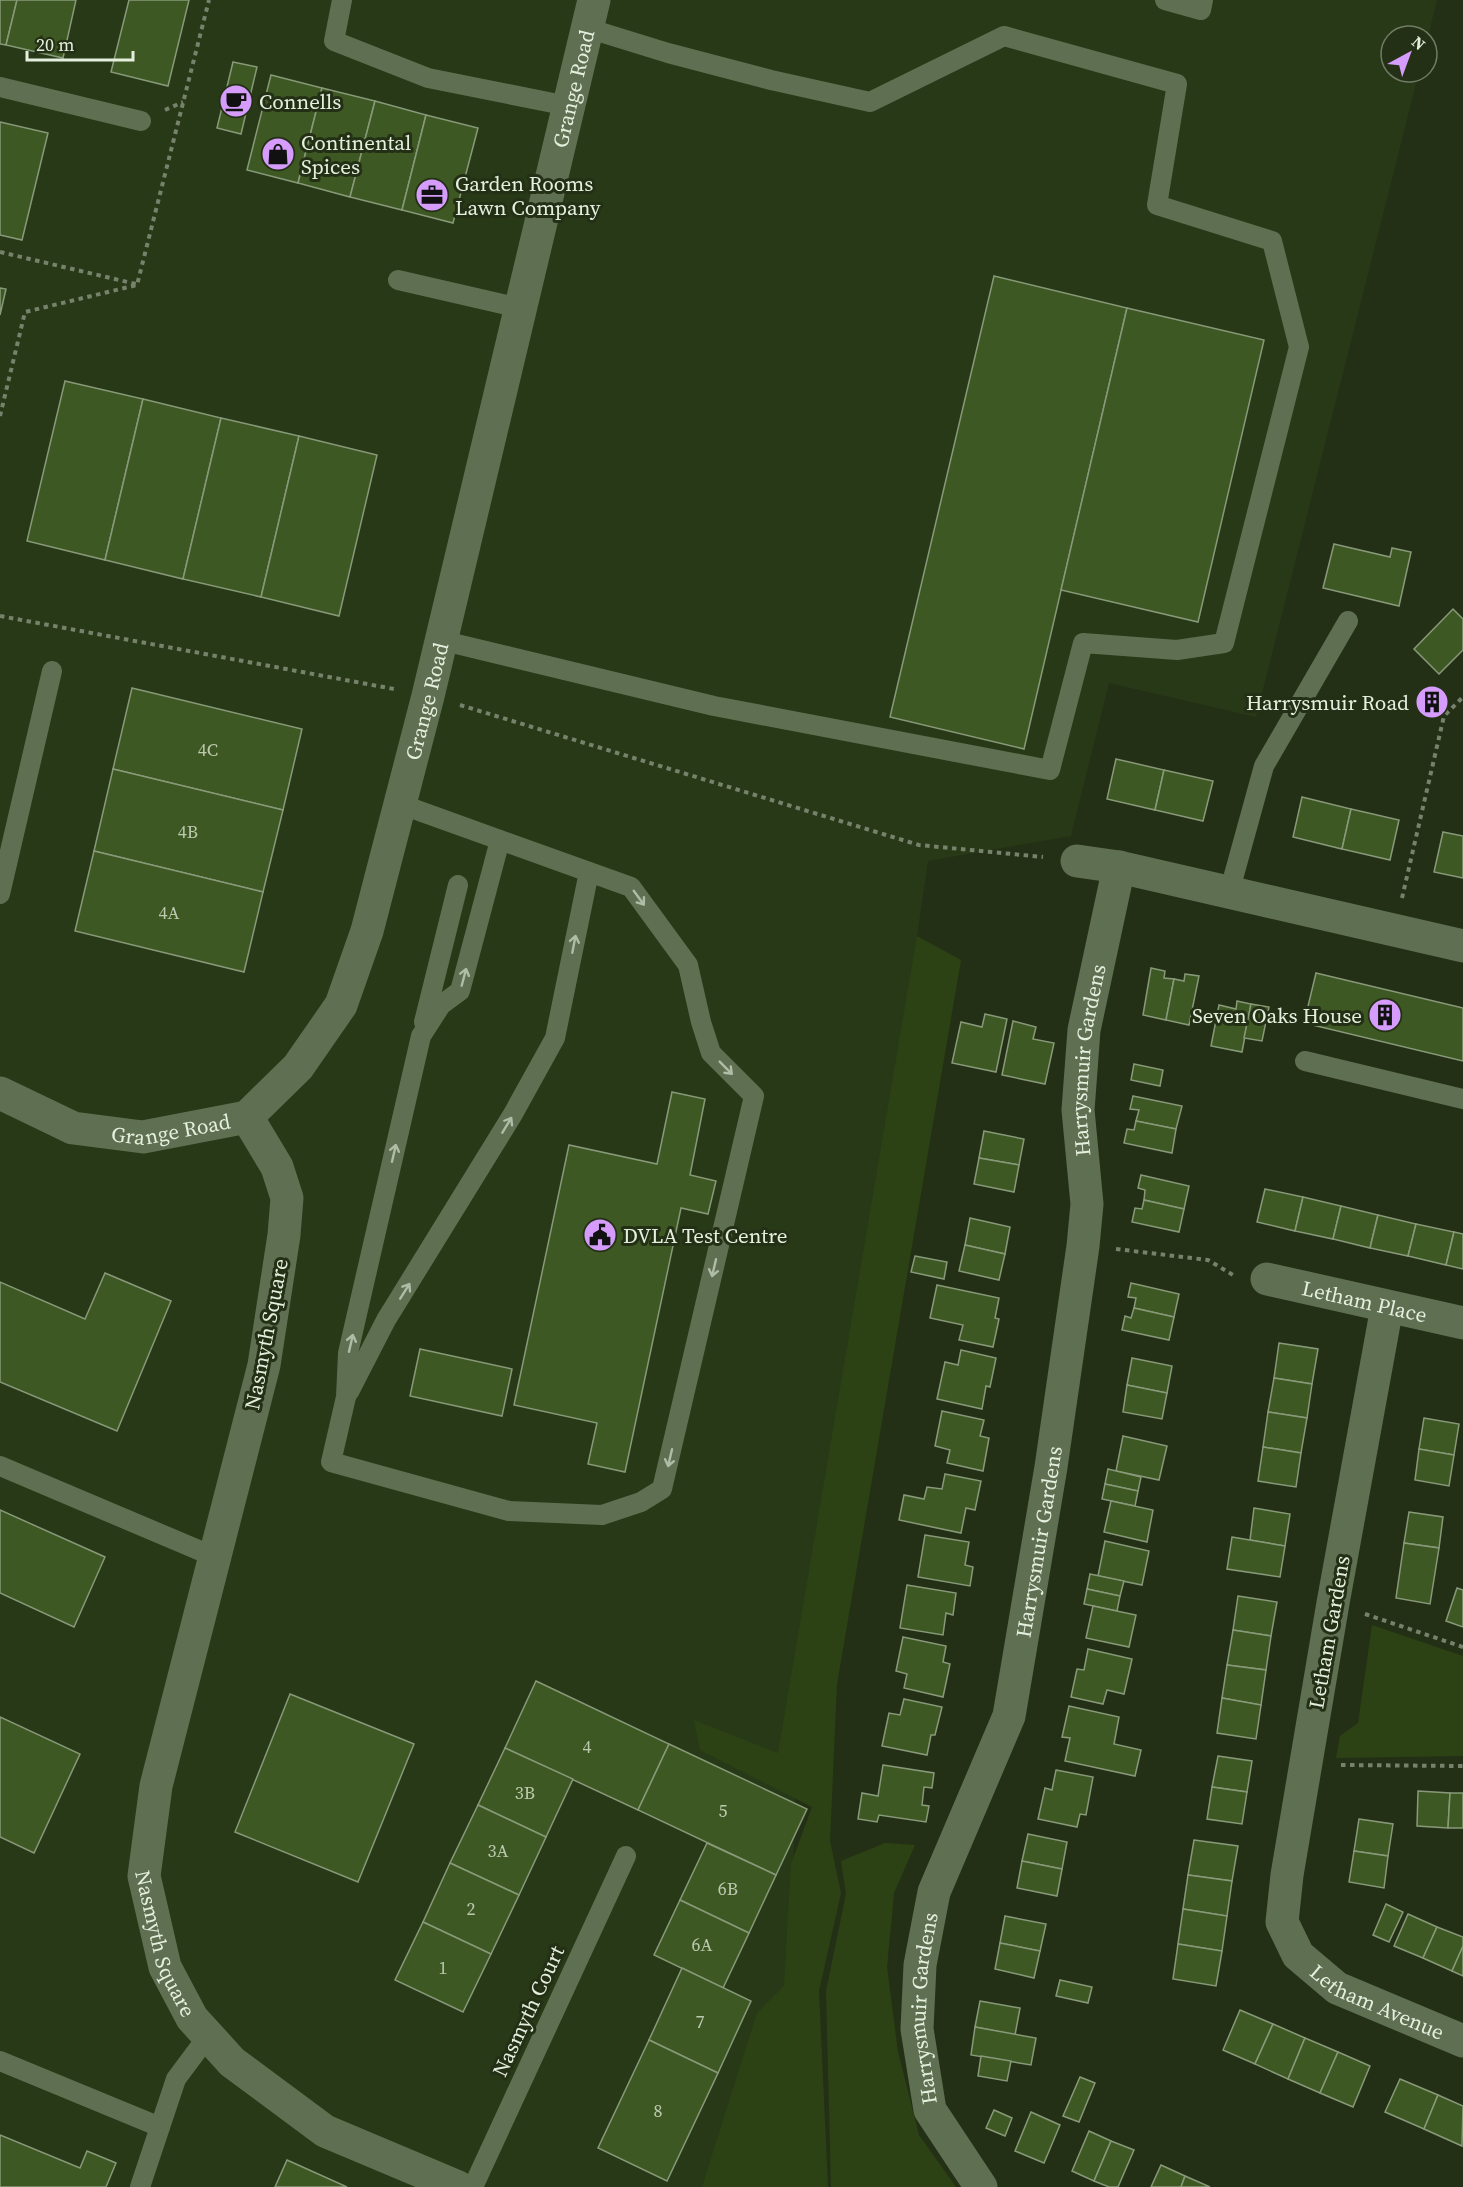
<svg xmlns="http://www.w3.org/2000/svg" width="1463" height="2187" viewBox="0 0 1463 2187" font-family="'Source Serif 4',serif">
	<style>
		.built { fill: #283917 }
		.green { fill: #2c4214 }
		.building { fill: #3e5823; stroke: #88997a; stroke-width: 1.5 }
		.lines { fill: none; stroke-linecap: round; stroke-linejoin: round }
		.path { stroke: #76826b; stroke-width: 4; stroke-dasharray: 4.5 4.5; stroke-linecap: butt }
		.service { stroke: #5f6f51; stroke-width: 20 }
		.minor { stroke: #5f6f51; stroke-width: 33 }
		.oneway { stroke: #afbca6 }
		.labels { text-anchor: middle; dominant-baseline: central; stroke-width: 6; stroke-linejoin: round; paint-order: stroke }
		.number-label { font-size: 18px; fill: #bbc9af }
		.street-label { font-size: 21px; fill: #e5efde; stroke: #233015 }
		.poi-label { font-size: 21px; fill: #e5efde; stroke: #233015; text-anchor: start }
	</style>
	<rect width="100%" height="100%" fill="#233015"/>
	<!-- built -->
	<polygon class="built" points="0,0 1437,0 1427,40 1427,36 1391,36 1391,72 1419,72 1256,717 1109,683 1071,836 928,861 797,1753 783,2173 786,2187 0,2187"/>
	<!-- green -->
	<g class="green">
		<polygon points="917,936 961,960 837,1684 830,1841 841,1893 819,1991 828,2187 702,2187 757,2013 784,1986 791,1864 812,1807 700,1750 694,1720 778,1753"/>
		<polygon points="1372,1625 1463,1656 1463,1756 1336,1758 1340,1736 1358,1723"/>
		<polygon points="885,1843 915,1845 894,1893 887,1967 898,2052 919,2135 956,2187 831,2187 826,1991 846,1894 841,1861"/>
	</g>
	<!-- building -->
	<g class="building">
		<polygon points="0,0 17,0 6,45 0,44"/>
		<polygon points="17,0 76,0 63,58 6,45"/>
		<polygon points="129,0 189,0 168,86 111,72"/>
		<polygon points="233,62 257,67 241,134 217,128"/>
		<polygon points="271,75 322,88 298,183 247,170"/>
		<polygon points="322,88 375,101 350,197 298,183"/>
		<polygon points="375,101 426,115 402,210 350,197"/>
		<polygon points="426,115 478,128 453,223 402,210"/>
		<polygon points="0,122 48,133 22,240 0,235"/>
		<polygon points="994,276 1127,308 1024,749 890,717"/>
		<polygon points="0,288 6,289 0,315"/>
		<polygon points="1127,308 1264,340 1198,622 1061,590"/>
		<polygon points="65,381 143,399 105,560 27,541"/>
		<polygon points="143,399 221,418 183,579 105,560"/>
		<polygon points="221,418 299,436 261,597 183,579"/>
		<polygon points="299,436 377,455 339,616 261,597"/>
		<polygon points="1334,544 1390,557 1392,548 1411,552 1399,606 1323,588"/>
		<polygon points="1453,609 1463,619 1463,650 1439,674 1414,649"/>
		<polygon points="132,688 302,729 283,810 113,769"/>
		<polygon points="1427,695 1440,698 1437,709 1425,706"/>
		<polygon points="1116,759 1164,770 1155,810 1107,799"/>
		<polygon points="113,769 283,810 263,892 94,851"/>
		<polygon points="1164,770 1213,781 1203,821 1155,810"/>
		<polygon points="1302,797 1351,809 1342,849 1293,837"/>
		<polygon points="1351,809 1399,820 1390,860 1342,849"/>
		<polygon points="1443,832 1463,836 1463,878 1434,872"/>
		<polygon points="94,851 263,892 244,972 75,931"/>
		<polygon points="1151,968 1165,971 1164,978 1174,979 1166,1020 1143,1015"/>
		<polygon points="1316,973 1463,1008 1463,1061 1304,1023"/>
		<polygon points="1185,974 1199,976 1189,1025 1166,1020 1174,979 1184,981"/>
		<polygon points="1237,1001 1251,1004 1242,1052 1211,1046 1219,1005 1236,1009"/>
		<polygon points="1251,1004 1269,1007 1262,1041 1244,1038"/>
		<polygon points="985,1014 1007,1019 996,1072 952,1063 961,1022 982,1027"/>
		<polygon points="1013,1021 1036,1027 1033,1039 1054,1043 1045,1084 1002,1075"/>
		<polygon points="1134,1064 1163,1070 1160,1086 1131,1080"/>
		<polygon points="672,1092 705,1099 690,1175 716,1181 708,1214 681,1208 625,1472 588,1464 597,1423 514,1405 569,1145 657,1164"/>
		<polygon points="1133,1096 1182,1106 1176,1129 1136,1121 1139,1110 1130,1109"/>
		<polygon points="1136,1121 1176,1129 1172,1153 1124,1143 1127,1129 1134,1130"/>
		<polygon points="984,1131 1024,1139 1019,1165 979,1158"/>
		<polygon points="979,1158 1019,1165 1014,1192 974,1184"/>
		<polygon points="1141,1175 1189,1186 1184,1209 1144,1200 1145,1190 1138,1188"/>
		<polygon points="1265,1189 1303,1197 1295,1231 1257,1222"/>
		<polygon points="1303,1197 1341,1206 1333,1239 1295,1231"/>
		<polygon points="1144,1200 1184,1209 1179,1232 1132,1222 1135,1208 1142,1209"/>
		<polygon points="1341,1206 1378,1215 1370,1248 1333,1239"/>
		<polygon points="1378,1215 1416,1224 1408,1256 1370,1248"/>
		<polygon points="970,1218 1010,1227 1005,1254 965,1245"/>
		<polygon points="1416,1224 1454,1232 1446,1265 1408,1256"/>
		<polygon points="1454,1232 1463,1234 1463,1269 1446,1265"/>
		<polygon points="965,1245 1005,1254 999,1280 959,1271"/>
		<polygon points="915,1256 947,1262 944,1279 911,1272"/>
		<polygon points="105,1273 171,1301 117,1431 0,1382 0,1282 85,1319"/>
		<polygon points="1131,1283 1179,1294 1174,1317 1134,1308 1136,1298 1128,1297"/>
		<polygon points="937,1285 999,1298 995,1318 999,1319 993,1347 959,1340 963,1325 930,1318"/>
		<polygon points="1134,1308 1174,1317 1169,1340 1122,1330 1125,1316 1131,1318"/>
		<polygon points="1279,1343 1318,1349 1312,1384 1274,1378"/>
		<polygon points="420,1349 512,1369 502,1416 410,1396"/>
		<polygon points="961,1350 996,1358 990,1387 986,1386 982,1409 937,1399 945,1362 958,1365"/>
		<polygon points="1132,1358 1172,1366 1167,1393 1127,1385"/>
		<polygon points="1274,1378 1312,1384 1307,1418 1268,1412"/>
		<polygon points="1127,1385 1167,1393 1162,1419 1123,1412"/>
		<polygon points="942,1411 984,1420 980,1436 989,1438 983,1471 947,1463 950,1450 935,1446"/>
		<polygon points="1268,1412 1307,1418 1301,1453 1263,1447"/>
		<polygon points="1424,1418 1459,1424 1454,1455 1419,1449"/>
		<polygon points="1123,1436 1167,1446 1159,1480 1116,1471"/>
		<polygon points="1263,1447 1301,1453 1296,1487 1258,1481"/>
		<polygon points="1419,1449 1454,1455 1449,1486 1415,1480"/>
		<polygon points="1108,1469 1141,1477 1138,1491 1105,1484"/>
		<polygon points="945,1474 981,1481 975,1510 966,1508 961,1533 899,1520 904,1495 924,1499 927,1487 942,1489"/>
		<polygon points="1105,1484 1138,1491 1135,1506 1102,1499"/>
		<polygon points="1111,1501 1153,1510 1147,1542 1104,1532"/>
		<polygon points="1254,1508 1290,1514 1285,1546 1250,1540"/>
		<polygon points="0,1510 105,1557 74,1627 0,1593"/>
		<polygon points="1409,1512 1443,1517 1439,1548 1404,1543"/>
		<polygon points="925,1535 969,1542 965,1565 973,1567 970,1586 918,1577"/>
		<polygon points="1232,1537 1285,1546 1280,1577 1227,1569"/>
		<polygon points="1105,1541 1149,1551 1142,1585 1098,1576"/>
		<polygon points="1404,1543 1439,1548 1430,1604 1396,1598"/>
		<polygon points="1090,1574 1124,1581 1120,1596 1087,1589"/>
		<polygon points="907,1585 956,1593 953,1615 946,1613 943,1635 900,1628"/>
		<polygon points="1457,1588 1463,1590 1463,1627 1446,1621"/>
		<polygon points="1087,1589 1120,1596 1117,1611 1084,1604"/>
		<polygon points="1238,1596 1277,1602 1271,1636 1233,1630"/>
		<polygon points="1093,1606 1136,1615 1129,1647 1086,1638"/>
		<polygon points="1233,1630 1271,1636 1266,1670 1227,1665"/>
		<polygon points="903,1637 946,1646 943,1662 950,1664 943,1697 904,1688 907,1674 896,1671"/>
		<polygon points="1088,1649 1132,1659 1124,1694 1107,1690 1103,1704 1071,1697 1077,1669 1084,1670"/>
		<polygon points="1227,1665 1266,1670 1261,1705 1222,1698"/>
		<polygon points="536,1681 669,1744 638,1810 505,1748"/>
		<polygon points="290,1694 414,1744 358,1882 235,1832"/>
		<polygon points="1222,1698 1261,1705 1256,1739 1217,1733"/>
		<polygon points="904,1699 942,1707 935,1735 931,1735 927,1755 882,1746 889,1713 900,1715"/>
		<polygon points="1069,1706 1119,1717 1114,1744 1141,1750 1135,1776 1065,1761 1070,1738 1062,1737"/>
		<polygon points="0,1717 80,1754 34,1853 0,1837"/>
		<polygon points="669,1744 807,1809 776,1875 638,1810"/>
		<polygon points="505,1748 573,1779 546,1837 478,1805"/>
		<polygon points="1218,1756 1252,1761 1247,1792 1212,1787"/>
		<polygon points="883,1765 934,1773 932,1788 924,1787 922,1805 929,1806 926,1822 879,1815 877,1822 858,1819 862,1793 878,1796"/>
		<polygon points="1056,1770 1093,1777 1086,1815 1080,1814 1077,1827 1038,1819 1045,1788 1052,1790"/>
		<polygon points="1212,1787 1247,1792 1242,1824 1207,1819"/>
		<polygon points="1418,1791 1450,1793 1448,1828 1417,1826"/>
		<polygon points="1450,1793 1463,1793 1463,1828 1448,1828"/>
		<polygon points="478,1805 546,1837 519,1895 450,1863"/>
		<polygon points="1359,1819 1393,1824 1388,1856 1354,1851"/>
		<polygon points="1028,1834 1067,1842 1062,1869 1022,1861"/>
		<polygon points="1194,1840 1238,1846 1232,1881 1188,1875"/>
		<polygon points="707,1843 776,1875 749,1933 680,1900"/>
		<polygon points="1354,1851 1388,1856 1384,1888 1349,1882"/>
		<polygon points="1022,1861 1062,1869 1057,1896 1017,1888"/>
		<polygon points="450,1863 519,1895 491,1954 423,1922"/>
		<polygon points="1188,1875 1232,1881 1227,1916 1183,1909"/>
		<polygon points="680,1900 749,1933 723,1988 654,1955"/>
		<polygon points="1386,1904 1403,1912 1389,1942 1373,1935"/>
		<polygon points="1183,1909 1227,1916 1222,1951 1178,1944"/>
		<polygon points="1408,1914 1437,1927 1423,1958 1394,1946"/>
		<polygon points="1005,1916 1046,1924 1040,1951 1000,1943"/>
		<polygon points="423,1922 491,1954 463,2012 395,1980"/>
		<polygon points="1437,1927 1463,1937 1463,1946 1452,1971 1423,1958"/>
		<polygon points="1000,1943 1040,1951 1034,1978 995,1969"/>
		<polygon points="1178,1944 1222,1951 1216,1986 1173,1979"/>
		<polygon points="1463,1946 1463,1976 1452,1971"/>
		<polygon points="682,1968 751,2001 718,2073 649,2040"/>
		<polygon points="1060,1980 1092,1987 1088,2003 1056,1996"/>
		<polygon points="980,2001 1020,2008 1015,2035 975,2027"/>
		<polygon points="1240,2010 1273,2024 1255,2064 1223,2050"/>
		<polygon points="1273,2024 1305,2038 1288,2079 1255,2064"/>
		<polygon points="975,2027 1036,2038 1031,2065 971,2055"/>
		<polygon points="1305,2038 1338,2052 1320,2093 1288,2079"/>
		<polygon points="649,2040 718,2073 667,2181 598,2148"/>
		<polygon points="1338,2052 1370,2066 1353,2107 1320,2093"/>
		<polygon points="981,2056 1011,2061 1007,2081 978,2076"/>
		<polygon points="1080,2077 1095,2083 1079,2122 1063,2116"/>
		<polygon points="1400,2079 1438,2095 1424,2129 1385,2112"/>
		<polygon points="1438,2095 1463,2106 1462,2146 1424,2129"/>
		<polygon points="994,2110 1012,2118 1005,2136 986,2128"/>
		<polygon points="1031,2112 1060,2125 1044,2163 1015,2151"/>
		<polygon points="1089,2131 1111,2141 1094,2181 1072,2171"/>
		<polygon points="0,2135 80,2168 87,2151 116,2163 106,2187 0,2187"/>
		<polygon points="1111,2141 1134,2150 1118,2187 1109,2187 1094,2181"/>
		<polygon points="287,2160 347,2187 275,2187"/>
		<polygon points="1161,2165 1185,2176 1181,2187 1151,2187"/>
		<polygon points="1185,2176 1210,2187 1181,2187"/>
	</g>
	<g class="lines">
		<!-- path -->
		<g class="path">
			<polyline points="165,110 183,102"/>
			<polyline points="0,252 136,284"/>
			<polyline points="0,416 25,312 137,285 209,0"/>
			<polyline points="0,616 394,689"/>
			<polyline points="460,705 919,845 1043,857"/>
			<polyline points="1402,898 1444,716 1463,697"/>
			<polyline points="1116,1249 1208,1260 1233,1275"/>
			<polyline points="1365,1614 1463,1647"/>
			<polyline points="1341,1765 1463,1766"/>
		</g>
		<!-- service -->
		<g class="service">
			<polyline points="342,0 334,41 428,78 568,106"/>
			<polyline points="1165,0 1201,10 1203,0"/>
			<polyline points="0,87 141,121"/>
			<polyline points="398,280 520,308"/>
			<polyline points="440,640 714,706 1050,770 1083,643 1177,650 1224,643 1299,347 1272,241 1157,205 1177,84 1004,36 870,102 771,80 668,53 587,28"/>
			<polyline points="400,804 631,887 688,965 701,1022 711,1053 754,1096 662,1489 641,1502 602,1515 509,1511 331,1462 346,1397 348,1353 421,1036 441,1005 460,991 500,840"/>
			<polyline points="1229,893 1264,766 1348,621"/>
			<polyline points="0,894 52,671"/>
			<polyline points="424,1022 458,885"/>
			<polyline points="1305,1061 1463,1099"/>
			<polyline points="349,1392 386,1320 513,1114 555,1038 589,872"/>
			<polyline points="0,1466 215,1557"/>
			<polyline points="0,2061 160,2127"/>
			<polyline points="140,2187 176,2079 208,2036"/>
			<polyline points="473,2187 626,1856"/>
		</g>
		<!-- minor -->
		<g class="minor">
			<polyline points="1077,861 1119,867 1463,946"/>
			<path id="s1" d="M0 1093 73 1128 143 1137 247 1117 298 1067 341 1005 367 931 428 696 594 0"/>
			<path id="s2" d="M247 1117 277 1167 287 1198 284 1235 264 1365 156 1786 144 1876 165 1967 192 2018 232 2062 325 2131 458 2187"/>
			<path id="s3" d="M1267 1279 1463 1323"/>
			<path id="s4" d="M1387 1307 1333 1603 1287 1875 1282 1922 1298 1955 1337 1988 1463 2041"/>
			<path id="s5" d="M981 2187 930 2110 917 2029 920 1965 934 1892 1009 1716 1051 1467 1083 1246 1087 1204 1078 1110 1084 1030 1119 867"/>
		</g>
	</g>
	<!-- one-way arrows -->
	<defs><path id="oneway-shaft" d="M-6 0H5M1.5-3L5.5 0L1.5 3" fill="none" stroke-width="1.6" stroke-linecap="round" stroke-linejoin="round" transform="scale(1.5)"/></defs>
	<g class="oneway">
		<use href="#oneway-shaft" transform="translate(639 898) rotate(54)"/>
		<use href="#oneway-shaft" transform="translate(574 944) rotate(-79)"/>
		<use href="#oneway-shaft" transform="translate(464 977) rotate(-75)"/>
		<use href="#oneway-shaft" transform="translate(726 1068) rotate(45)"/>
		<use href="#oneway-shaft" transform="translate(507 1125) rotate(-59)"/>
		<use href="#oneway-shaft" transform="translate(394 1153) rotate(-77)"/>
		<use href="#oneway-shaft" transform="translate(714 1268) rotate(103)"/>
		<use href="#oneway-shaft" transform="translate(405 1291) rotate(-58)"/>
		<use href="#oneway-shaft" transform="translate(351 1343) rotate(-77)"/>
		<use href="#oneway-shaft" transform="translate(670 1458) rotate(103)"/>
	</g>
	<!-- icons -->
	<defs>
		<symbol id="cafe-disc" viewBox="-11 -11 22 22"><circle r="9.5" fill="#d59cfb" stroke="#233015"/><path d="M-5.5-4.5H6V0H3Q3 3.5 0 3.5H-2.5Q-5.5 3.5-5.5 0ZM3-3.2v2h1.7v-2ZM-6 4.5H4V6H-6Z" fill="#111"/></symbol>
		<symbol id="shop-disc" viewBox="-11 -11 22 22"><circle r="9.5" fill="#d59cfb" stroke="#233015"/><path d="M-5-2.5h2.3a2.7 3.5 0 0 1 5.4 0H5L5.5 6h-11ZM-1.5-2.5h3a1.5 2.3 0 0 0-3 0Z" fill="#111"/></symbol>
		<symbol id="office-disc" viewBox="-11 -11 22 22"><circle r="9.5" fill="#d59cfb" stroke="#233015"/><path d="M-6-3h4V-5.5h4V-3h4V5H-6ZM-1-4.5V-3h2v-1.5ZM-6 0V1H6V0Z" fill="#111"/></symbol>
		<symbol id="building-disc" viewBox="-11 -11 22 22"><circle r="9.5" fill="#d59cfb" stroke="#233015"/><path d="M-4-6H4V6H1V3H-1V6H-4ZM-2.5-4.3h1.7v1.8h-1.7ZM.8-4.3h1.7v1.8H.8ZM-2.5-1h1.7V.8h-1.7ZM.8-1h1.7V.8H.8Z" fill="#111"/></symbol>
		<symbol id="civic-disc" viewBox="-11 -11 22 22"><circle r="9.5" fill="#d59cfb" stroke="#233015"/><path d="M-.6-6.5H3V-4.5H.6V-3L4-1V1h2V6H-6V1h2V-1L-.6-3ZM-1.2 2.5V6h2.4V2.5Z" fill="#111"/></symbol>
	</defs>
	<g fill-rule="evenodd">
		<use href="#cafe-disc" x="217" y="82" width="38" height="38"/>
		<use href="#shop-disc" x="259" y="135" width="38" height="38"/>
		<use href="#office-disc" x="413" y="176" width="38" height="38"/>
		<use href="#building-disc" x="1413" y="683" width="38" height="38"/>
		<use href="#building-disc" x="1366" y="996" width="38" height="38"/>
		<use href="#civic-disc" x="581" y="1216" width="38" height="38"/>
	</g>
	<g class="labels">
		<!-- number labels -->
		<g class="number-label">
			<text x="208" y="749">4C</text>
			<text x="188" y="831">4B</text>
			<text x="169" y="912">4A</text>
			<text x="587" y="1746">4</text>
			<text x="525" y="1792">3B</text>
			<text x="723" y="1810">5</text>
			<text x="498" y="1850">3A</text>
			<text x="728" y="1888">6B</text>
			<text x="471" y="1908">2</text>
			<text x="702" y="1944">6A</text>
			<text x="443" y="1967">1</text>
			<text x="700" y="2021">7</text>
			<text x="658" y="2110">8</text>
		</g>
		<!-- street labels -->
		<g class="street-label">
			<text stroke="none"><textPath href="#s1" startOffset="1350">Grange Road</textPath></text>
			<text stroke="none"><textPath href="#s1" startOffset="720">Grange Road</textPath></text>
			<text stroke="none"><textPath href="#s5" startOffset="1167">Harrysmuir Gardens</textPath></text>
			<text stroke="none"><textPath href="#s1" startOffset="180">Grange Road</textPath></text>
			<text stroke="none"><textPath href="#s3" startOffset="100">Letham Place</textPath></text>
			<text transform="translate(266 1334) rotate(-79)">Nasmyth Square</text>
			<text stroke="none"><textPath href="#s5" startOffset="681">Harrysmuir Gardens</textPath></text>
			<text transform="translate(1329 1632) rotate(-80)">Letham Gardens</text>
			<text stroke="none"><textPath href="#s2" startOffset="856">Nasmyth Square</textPath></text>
			<text stroke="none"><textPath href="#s4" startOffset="754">Letham Avenue</textPath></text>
			<text stroke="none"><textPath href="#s5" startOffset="195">Harrysmuir Gardens</textPath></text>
			<text transform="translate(528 2011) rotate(-65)">Nasmyth Court</text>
		</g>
		<!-- poi labels -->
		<g class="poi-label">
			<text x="259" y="101">Connells</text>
			<text x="301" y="142">Continental<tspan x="301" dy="24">Spices</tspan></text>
			<text x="455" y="183">Garden Rooms<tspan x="455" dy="24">Lawn Company</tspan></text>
			<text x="1409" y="702" text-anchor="end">Harrysmuir Road</text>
			<text x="1362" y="1015" text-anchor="end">Seven Oaks House</text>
			<text x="623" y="1235">DVLA Test Centre</text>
		</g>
	</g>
	<!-- north arrow -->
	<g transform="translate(1409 54) rotate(41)"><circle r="28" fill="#233015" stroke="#717c65" stroke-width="1.5"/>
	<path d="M0-4.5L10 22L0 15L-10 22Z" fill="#d59cfb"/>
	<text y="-9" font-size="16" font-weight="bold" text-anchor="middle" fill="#e5efde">N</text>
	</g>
	<!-- scale -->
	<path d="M27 51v9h106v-9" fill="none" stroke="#e5efde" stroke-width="3"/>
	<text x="36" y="51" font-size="18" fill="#e5efde" stroke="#233015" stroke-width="4.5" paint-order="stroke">20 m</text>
</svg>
